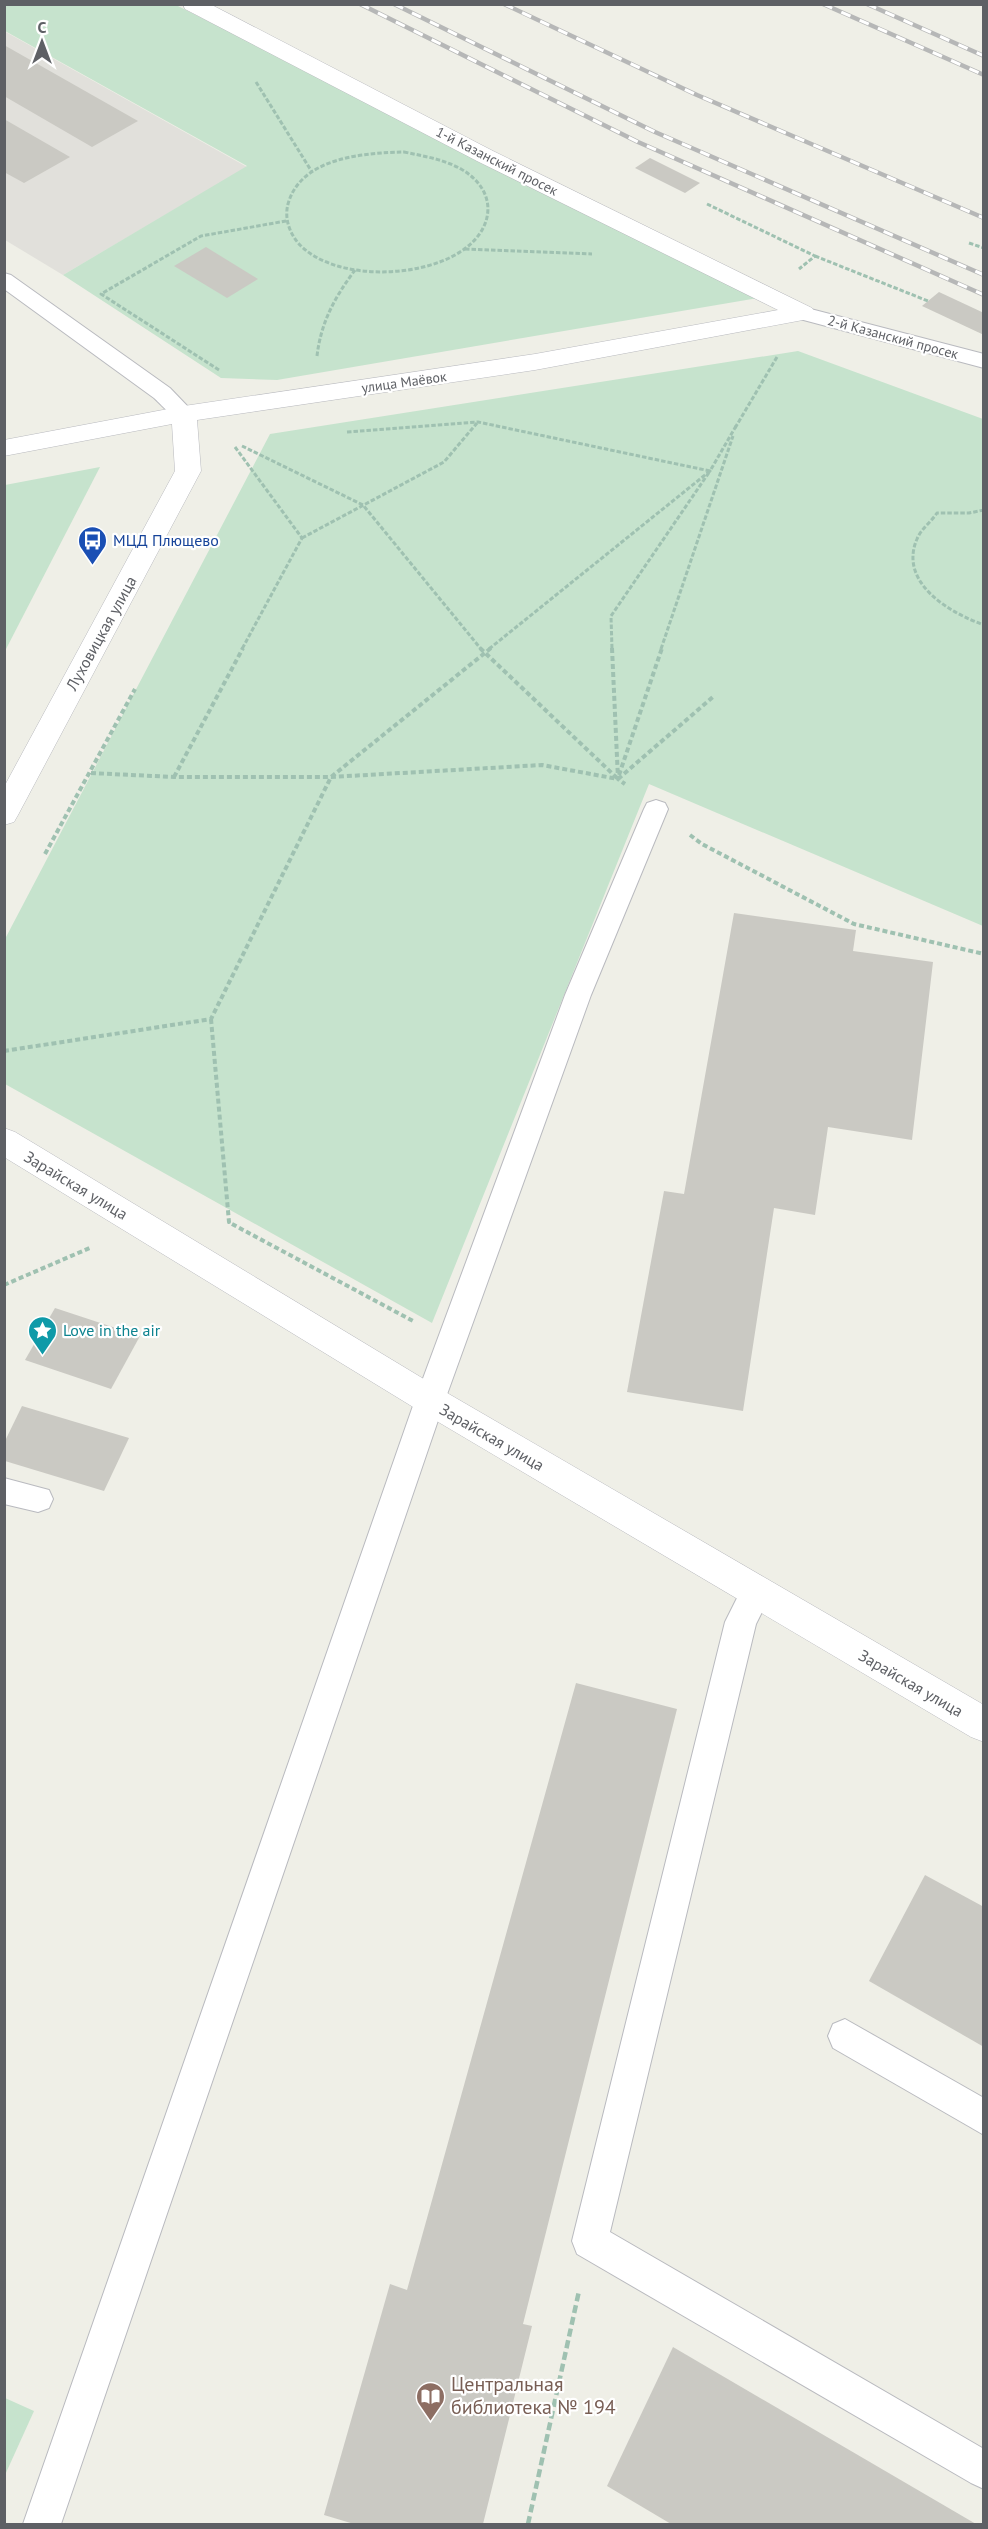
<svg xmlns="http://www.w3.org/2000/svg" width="988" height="2529" viewBox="0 0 988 2529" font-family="'PT Sans',sans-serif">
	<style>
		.industrial { fill: #e1e0db }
		.green { fill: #c6e3cd }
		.building { fill: #cac9c3 }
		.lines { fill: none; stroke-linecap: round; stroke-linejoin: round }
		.lane-casing { stroke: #b9babf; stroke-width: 2 }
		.street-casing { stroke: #b9babf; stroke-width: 1 }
		.path-far2 { stroke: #9fc1b1; stroke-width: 3; stroke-dasharray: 4.5 2; stroke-linecap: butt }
		.path-far1 { stroke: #9fc1b1; stroke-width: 4; stroke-dasharray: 5 3; stroke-linecap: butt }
		.path { stroke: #9fc1b1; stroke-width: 4.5; stroke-dasharray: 8 4; stroke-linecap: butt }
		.lane { fill: #fff; fill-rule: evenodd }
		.street { fill: #fff; fill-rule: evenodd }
		.rail-casing { stroke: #b6b7b7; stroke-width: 4.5 }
		.rail { stroke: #fff; stroke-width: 3; stroke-dasharray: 10; stroke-linecap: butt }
		.labels { text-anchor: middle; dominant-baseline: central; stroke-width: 4.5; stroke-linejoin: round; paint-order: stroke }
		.far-street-label { font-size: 14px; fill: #5e6065; stroke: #fff }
		.transit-label { font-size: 16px; fill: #164399; stroke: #fff; text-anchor: start }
		.street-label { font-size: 16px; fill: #5e6065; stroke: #fff }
		.culture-label { font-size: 16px; fill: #0d838f; stroke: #fff; text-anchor: start }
		.near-education-label { font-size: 20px; fill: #785e54; stroke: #fff; text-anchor: start }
	</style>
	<rect width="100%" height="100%" fill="#efefe7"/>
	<!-- industrial -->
	<polygon class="industrial" points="4,31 247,167 63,275 5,240"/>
	<!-- green -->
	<g class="green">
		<polygon points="5,5 176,5 758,298 277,380 221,378 63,275 247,166 5,31"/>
		<polygon points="798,351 983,419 983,926 649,784 432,1323 5,1084 5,939 270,434"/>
		<polygon points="100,467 5,651 5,485"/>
		<polygon points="5,2398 34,2411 5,2475 4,2398"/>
	</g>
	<!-- building -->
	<g class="building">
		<polygon points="4,45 138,121 92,147 4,96"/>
		<polygon points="4,119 70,157 24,183 4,172"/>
		<polygon points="650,158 700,183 685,193 635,168"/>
		<polygon points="206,247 258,279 227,298 174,266"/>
		<polygon points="939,292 984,313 984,335 922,306"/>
		<polygon points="734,913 856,930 853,951 933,962 912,1140 828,1127 815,1215 774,1208 743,1411 627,1392 664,1191 684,1194"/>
		<polygon points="55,1308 140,1336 111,1389 25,1360"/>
		<polygon points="22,1406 129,1438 104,1491 5,1461 5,1441"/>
		<polygon points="576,1683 677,1709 523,2324 532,2326 483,2524 354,2524 324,2515 390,2284 407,2290"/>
		<polygon points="925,1875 984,1907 984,2047 869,1981"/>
		<polygon points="673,2347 976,2524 671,2524 607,2486"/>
	</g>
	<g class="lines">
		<defs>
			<g id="lane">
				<path d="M4 273 11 275 170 388 195 414 192 419C175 423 166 409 154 398L4 289Z"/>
				<polygon points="803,307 984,354 984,368 796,318 792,313 796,308"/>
				<polygon points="656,800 665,803 668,809 591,995 445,1400 61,2524 23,2524 415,1400 565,995 644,809 647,803"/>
				<polygon points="4,1478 49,1490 53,1499 49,1508 38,1512 4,1504"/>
				<polygon points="756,1578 767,1582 772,1592 756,1624 610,2232 984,2449 984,2489 971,2483 577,2254 572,2241 725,1622 745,1582"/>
				<polygon points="845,2019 984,2098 984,2135 833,2048 828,2036 833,2024"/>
			</g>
			<g id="street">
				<polygon points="183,4 210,4 493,151 812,308 815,313 812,318 803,320 535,370 197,420 201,471 18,815 14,822 4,825 4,787 175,471 172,424 4,456 4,440 184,406 535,354 778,310 477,161 185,9"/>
				<polygon points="4,1128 15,1132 442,1390 984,1705 984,1742 971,1737 418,1410 4,1157"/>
			</g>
		</defs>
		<!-- lane casing -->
		<use href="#lane" class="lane-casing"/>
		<!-- street casing -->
		<use href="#street" class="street-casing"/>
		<!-- path-far2 -->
		<g class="path-far2">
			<polyline points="256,82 312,172"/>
			<path d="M404 152C423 156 443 159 461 169 499 191 495 230 460 252 420 278 337 281 301 246 290 235 284 219 288 204 301 157 364 153 404 152Z"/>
			<polyline points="707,204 815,256 799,269"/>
			<polyline points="969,243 984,248"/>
			<polyline points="465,249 592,254"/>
			<polyline points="815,256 928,301"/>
			<path d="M317 356C321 322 335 297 355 270"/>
			<polyline points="219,370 101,294 201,236 286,221"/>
			<polyline points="735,428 777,357"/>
			<polyline points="347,432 478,422 710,471 611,616 612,649"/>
			<polyline points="242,446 363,505 481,649"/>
			<polyline points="235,447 302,538 242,649"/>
			<path d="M984 510 969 513H937C931 522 921 529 917 539 898 583 950 613 984 625"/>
			<polyline points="302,538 444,462 477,423"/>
			<polyline points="489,649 710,471 736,426"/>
			<polyline points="661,649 733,436"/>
		</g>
		<!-- path-far1 -->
		<g class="path-far1">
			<polyline points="480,648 617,778"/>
			<polyline points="612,648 618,779 625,784"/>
			<polyline points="91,773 174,777 331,777 542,765 618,779"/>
			<polyline points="619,775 662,648"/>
			<polyline points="174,777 243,648"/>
			<polyline points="618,779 714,696"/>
			<polyline points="690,835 702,844 854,924 984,954"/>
			<polyline points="45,854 135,689"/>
			<polyline points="211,1019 229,1222 226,1220"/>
			<polyline points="4,1051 211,1019 331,777 491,648"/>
			<polyline points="232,1224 413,1321"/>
			<polyline points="4,1285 92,1247"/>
		</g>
		<!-- path -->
		<polyline class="path" points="528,2524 579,2291"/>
		<!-- lane -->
		<use href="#lane" class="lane"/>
		<!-- street -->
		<use href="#street" class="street"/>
		<defs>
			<g id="rail">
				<polyline points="360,4 638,142 984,295"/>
				<polyline points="394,4 655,132 984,275"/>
				<polyline points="504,4 697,95 984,218"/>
				<polyline points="823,4 984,75"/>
				<polyline points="867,4 984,56"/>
			</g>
		</defs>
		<!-- rail casing -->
		<use href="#rail" class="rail-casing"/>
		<!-- rail -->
		<use href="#rail" class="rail"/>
	</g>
	<!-- icons -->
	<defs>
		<symbol id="bus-pin" viewBox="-11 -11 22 30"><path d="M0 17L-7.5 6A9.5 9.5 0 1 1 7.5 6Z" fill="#1a4fb4" stroke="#fff"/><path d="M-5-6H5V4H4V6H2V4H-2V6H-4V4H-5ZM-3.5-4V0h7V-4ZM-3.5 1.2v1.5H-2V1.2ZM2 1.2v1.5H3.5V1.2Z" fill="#fff"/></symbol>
		<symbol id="sight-pin" viewBox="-11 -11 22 30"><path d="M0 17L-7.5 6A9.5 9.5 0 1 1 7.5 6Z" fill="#0f9aa8" stroke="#fff"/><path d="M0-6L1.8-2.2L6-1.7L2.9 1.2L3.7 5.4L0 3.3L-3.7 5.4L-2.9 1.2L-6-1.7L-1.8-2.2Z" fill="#fff"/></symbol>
		<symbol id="library-pin" viewBox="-11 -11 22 30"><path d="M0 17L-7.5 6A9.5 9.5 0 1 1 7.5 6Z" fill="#8d6e63" stroke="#fff"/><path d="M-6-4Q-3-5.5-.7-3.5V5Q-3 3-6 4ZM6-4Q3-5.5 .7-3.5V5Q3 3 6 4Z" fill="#fff"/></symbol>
	</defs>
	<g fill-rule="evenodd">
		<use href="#bus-pin" x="76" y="524" width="33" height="45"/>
		<use href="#sight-pin" x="26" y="1314" width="33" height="45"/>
		<use href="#library-pin" x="414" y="2380" width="33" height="45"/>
	</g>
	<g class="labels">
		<!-- far-street labels -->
		<g class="far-street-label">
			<text transform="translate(497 161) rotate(27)">1-й Казанский просек</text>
			<text transform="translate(893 337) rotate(15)">2-й Казанский просек</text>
			<text transform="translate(404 382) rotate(-8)">улица Маёвок</text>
		</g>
		<!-- transit labels -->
		<g class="transit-label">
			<text x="113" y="540">МЦД Плющево</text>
		</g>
		<!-- street labels -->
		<g class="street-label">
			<text transform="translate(101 633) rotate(-61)">Луховицкая улица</text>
			<text transform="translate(76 1185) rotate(31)">Зарайская улица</text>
			<text transform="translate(492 1437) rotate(30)">Зарайская улица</text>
			<text transform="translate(911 1683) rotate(30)">Зарайская улица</text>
		</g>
		<!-- culture labels -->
		<g class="culture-label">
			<text x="63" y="1330">Love in the air</text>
		</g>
		<!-- near-education labels -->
		<g class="near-education-label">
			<text x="451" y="2384">Центральная<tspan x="451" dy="23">библиотека № 194</tspan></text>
		</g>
	</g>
	<!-- border -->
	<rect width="988" height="2529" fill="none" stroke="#5e6065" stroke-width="12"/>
	<!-- north arrow -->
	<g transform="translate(42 42)" stroke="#ffffff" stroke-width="4.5" paint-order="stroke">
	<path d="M0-4.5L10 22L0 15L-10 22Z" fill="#5e6065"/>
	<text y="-9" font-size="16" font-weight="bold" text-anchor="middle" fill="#5e6065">С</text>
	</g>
</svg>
